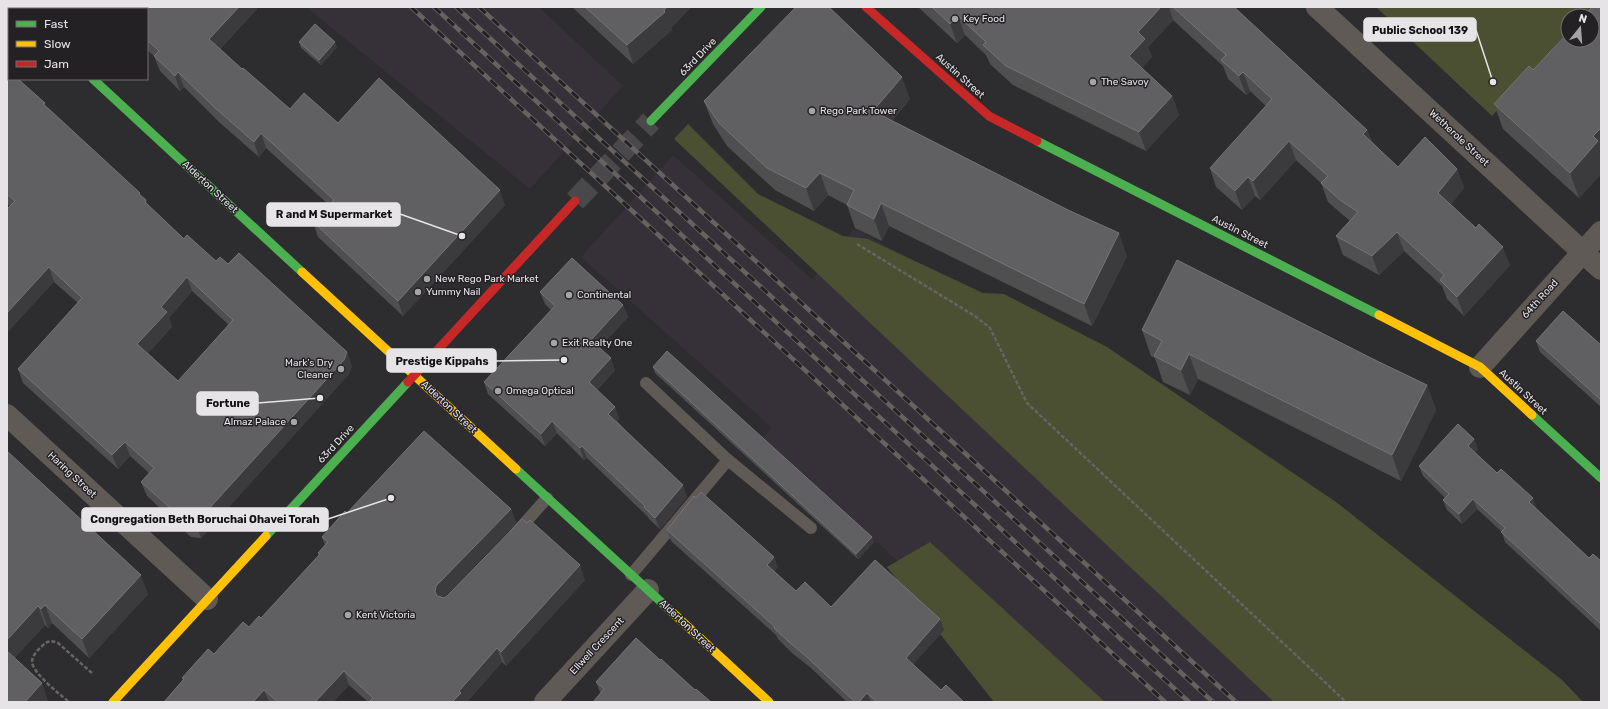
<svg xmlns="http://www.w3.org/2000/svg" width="1608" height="709" viewBox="0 0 1608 709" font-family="Rubik,sans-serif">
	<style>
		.built { fill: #363039 }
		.green { fill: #4b5032 }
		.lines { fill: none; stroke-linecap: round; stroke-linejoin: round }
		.secondary-tunnel { stroke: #49484a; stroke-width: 22; stroke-dasharray: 22 11; stroke-linecap: butt }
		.path { stroke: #686462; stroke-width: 2.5; stroke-dasharray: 4 2; stroke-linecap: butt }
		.lane { stroke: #5f5a56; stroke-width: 12 }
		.street { stroke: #5f5a56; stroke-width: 22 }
		.fast { stroke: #4caf50; stroke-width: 9 }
		.slow { stroke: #ffc107; stroke-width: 9 }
		.jam { stroke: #c62828; stroke-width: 9 }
		.rail-casing { stroke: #666260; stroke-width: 4.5 }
		.rail { stroke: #242125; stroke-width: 3; stroke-dasharray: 9; stroke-linecap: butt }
		.wall { fill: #504f50; fill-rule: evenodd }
		.shaded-wall { fill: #3b3a3c }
		.building { fill: #605f61; stroke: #757476; fill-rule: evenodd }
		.poi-dot { fill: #a5a4a6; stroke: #242125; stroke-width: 1.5 }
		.labels { text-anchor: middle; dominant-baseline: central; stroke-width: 3; stroke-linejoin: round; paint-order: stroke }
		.poi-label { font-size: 10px; fill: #e6e4e7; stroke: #242125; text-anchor: start }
		.street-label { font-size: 10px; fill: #e6e4e7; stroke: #242125 }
		.leader { fill: none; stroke: #e6e4e7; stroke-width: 1.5 }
		.callout-dot { fill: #e6e4e7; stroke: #242125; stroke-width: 1.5 }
		.callout { fill: #e6e4e7; stroke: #e6e4e7; stroke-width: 1.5 }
		.callout-label { font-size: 11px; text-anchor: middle; font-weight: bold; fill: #111 }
	</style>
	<rect width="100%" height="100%" fill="#2d2c2e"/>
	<!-- built -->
	<g class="built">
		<polygon points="306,7 539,7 623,86 530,189"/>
		<polygon points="673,155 812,279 855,228 1336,502 1562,680 1583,702 1087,702 987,648 891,555 761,439 772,428 581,257"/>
	</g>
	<!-- green -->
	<g class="green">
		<polygon points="1376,7 1591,7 1582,16 1568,16 1568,32 1492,116"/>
		<polygon points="688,124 758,194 843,236 868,239 983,293 1004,294 1107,347 1336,502 1562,680 1583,702 1274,702 674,139"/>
		<polygon points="930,542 1105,702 994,702 887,567"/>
	</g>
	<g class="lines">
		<!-- secondary-tunnel -->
		<polyline class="secondary-tunnel" points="575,201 651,121"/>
		<!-- path -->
		<g class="path">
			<polyline points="857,244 975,316 990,328 1027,403 1346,702"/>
			<path d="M68 701C59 694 33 673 32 662 32 656 37 651 41 647 47 641 50 640 58 643L93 674"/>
		</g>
		<!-- lane -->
		<g class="lane">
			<polyline points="35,9 37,7"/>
			<polyline points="646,383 728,460"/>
			<polyline points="515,534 547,498"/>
			<polyline points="631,575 728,460 811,528"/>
		</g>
		<!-- street -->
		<g class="street">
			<polyline points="15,7 17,9"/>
			<polyline points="1317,7 1601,269"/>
			<polyline points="1480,367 1601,232"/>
			<polyline points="7,415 207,599"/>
			<polyline points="545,702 648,590"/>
		</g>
		<!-- fast -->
		<g class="fast">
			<polyline points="93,79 302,272"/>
			<polyline points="651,121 761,7"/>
			<polyline points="1037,141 1379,315"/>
			<polyline points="1532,415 1601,478"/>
			<polyline points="516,469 672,612"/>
			<polyline points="266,536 408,382"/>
		</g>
		<!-- slow -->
		<g class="slow">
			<polyline points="302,272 516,469"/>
			<polyline points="1379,315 1480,367 1532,415"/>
			<polyline points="672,612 769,702"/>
			<polyline points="113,702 266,536"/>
		</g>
		<!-- jam -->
		<g class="jam">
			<polyline points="866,7 989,116 1037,141"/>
			<polyline points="408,382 575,201"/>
		</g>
		<defs>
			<g id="rail">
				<polyline points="411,7 1165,702"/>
				<polyline points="434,7 1189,702"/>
				<polyline points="456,7 1213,702"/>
				<polyline points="479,7 1236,702"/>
			</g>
		</defs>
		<!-- rail casing -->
		<use href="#rail" class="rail-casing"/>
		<!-- rail -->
		<use href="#rail" class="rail"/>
	</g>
	<!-- wall -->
	<g class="wall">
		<polygon points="99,7 256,7 257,9 220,49 242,69 290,109 338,123 505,205 403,316 318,237 313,222 329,205 266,148 259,157 219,122 184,87 180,91 160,71 154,56 147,50 147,9 101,9"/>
		<polygon points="572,7 691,7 671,28 672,30 633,64"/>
		<polygon points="918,7 1234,7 1367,130 1372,142 1398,167 1457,169 1464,188 1451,204 1510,265 1464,316 1447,299 1442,286 1404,251 1379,275 1343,255 1336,236 1350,221 1328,202 1321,183 1296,160 1260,200 1255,196 1242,210 1216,187 1210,168 1266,106 1250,91 1246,95 1228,79 1223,66 1173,20 1148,47 1152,57 1142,68 1172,96 1179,115 1146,151 1013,85 990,64 986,55 965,35 957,43"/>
		<polygon points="1601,7 1601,174 1579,198 1503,129 1494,104 1533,70"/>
		<polygon points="299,42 337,47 321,65 301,48"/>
		<path d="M7 69 45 103 46 107 146 200 147 204 184 239 216 261 228 264 352 366 349 374 201 538 191 537 147 496 141 482 149 473 130 456 118 469 23 383 18 369 78 303 54 282 10 206 7 204ZM192 291 229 325 178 381 148 353 172 327 169 318Z"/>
		<polygon points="910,99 892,121 1127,256 1092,326 889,226 882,241 855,228 847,205 828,195 814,211 775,190 727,146 713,124 704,101"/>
		<polygon points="540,292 623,305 628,317 600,347 615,370 597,390 615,407 619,419 617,421 687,497 660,529 649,519 647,516 587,458 584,460 557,433 545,446 488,394 484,382 551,310 545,304"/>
		<polygon points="1142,330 1377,361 1427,385 1436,410 1401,481 1198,379 1190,395 1163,382 1155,358 1151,356"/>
		<polygon points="1536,341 1601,345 1601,407 1540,352"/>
		<polygon points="653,367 872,537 874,542 858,559 655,373"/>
		<polygon points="1474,439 1478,449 1475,453 1537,509 1589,558 1601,561 1601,631 1505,542 1502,532 1477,509 1462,524 1447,510 1443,500 1445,498 1423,476 1419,466"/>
		<polygon points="7,451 148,594 89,658 52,623 48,628 45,625 14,658 42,683 48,702 7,702"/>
		<polygon points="511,509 516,523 443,598 585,580 506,666 502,662 467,702 368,702 349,685 333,702 164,702 183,680 182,678 261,618 319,556 318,553 325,545 322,537 347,513"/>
		<polygon points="667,530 778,567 774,571 796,591 831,607 940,619 944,630 913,664 941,690 964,702 847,702 811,668 792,653 778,639 776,635 671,541"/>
		<polygon points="660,660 695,690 601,693 600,692 596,682"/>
	</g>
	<!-- shaded-wall -->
	<g class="shaded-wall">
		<polygon points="239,7 256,7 257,9 215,54 209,39"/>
		<polygon points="667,7 691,7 671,28 672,30 633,64 627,45"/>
		<polygon points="1161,7 1169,7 1173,20 1148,47 1152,57 1136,75 1129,56 1138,32"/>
		<polygon points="958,16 965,35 957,43 950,24"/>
		<polygon points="335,42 337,47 321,65 319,60"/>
		<polygon points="178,72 184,87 180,91 175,76"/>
		<polygon points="1243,72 1250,91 1246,95 1239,76"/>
		<polygon points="902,77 910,99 881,134 873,111"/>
		<polygon points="1172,96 1179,115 1146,151 1139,132"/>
		<polygon points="1601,128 1601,174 1579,198 1570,173 1593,136"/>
		<polygon points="1367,130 1374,149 1363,134"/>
		<polygon points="261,133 266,148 259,157 254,142"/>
		<polygon points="1289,141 1296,160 1260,200 1253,181"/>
		<polygon points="1457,169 1464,188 1445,212 1438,193"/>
		<polygon points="820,173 828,195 814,211 806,188"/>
		<polygon points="1248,177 1255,196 1242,210 1235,191"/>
		<polygon points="500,190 505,205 403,316 398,301"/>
		<polygon points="881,203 889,226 882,241 874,219"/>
		<polygon points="1397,232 1404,251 1379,275 1372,256"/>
		<polygon points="1119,233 1127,256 1092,326 1084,304"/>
		<polygon points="1503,247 1510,265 1464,316 1457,297"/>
		<polygon points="49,267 54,282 7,333 7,313"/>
		<polygon points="187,277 192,291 169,318 172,327 143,359 137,344 161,307"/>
		<polygon points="623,305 628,317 596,352 591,340"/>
		<polygon points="347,352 352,366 349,374 201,538 196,523"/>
		<polygon points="1189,354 1198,379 1190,395 1181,370"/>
		<polygon points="611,358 615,370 593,394 589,382"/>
		<polygon points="1427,385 1436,410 1401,481 1392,455"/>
		<polygon points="615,407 619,419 613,425 608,414"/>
		<polygon points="552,421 557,433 545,446 541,434"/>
		<polygon points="1474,439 1478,449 1472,457 1468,446"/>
		<polygon points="125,442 130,456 118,469 112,455"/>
		<polygon points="582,446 587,458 584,460 580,448"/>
		<polygon points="683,485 687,497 660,529 655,518"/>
		<polygon points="1533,498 1537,509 1533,513 1529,502"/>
		<polygon points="1473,499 1477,509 1462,524 1459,514"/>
		<polygon points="511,509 516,523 442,600 440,607 435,592 436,586"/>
		<polygon points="872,537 874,542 858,559 856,554"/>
		<polygon points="774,557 778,567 770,575 767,565"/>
		<polygon points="580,565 585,580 506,666 501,652"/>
		<polygon points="141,575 148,594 89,658 82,639"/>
		<polygon points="45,605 52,623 48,628 41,609"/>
		<polygon points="38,606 45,625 14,659 7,656 7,640"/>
		<polygon points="940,619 944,630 910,668 906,658"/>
		<polygon points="497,648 502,662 467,702 452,702 459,691"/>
		<polygon points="344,671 349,685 333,702 315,702"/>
		<polygon points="42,683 48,702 25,702"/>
		<polygon points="264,690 269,702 253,702"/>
		<polygon points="867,693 871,702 859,702"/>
	</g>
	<!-- building -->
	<g class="building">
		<polygon points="110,7 239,7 209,39 242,69 243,68 290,109 304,93 338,123 379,78 500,190 398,301 313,222 334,200 261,133 254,142 214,107 178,72 175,76 154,56 159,51 147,40 147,9 113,9"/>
		<polygon points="585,7 667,7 664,10 665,12 627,45"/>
		<polygon points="796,7 829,7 902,77 873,111 1068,210 1119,233 1084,304 881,203 874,219 847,205 854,190 820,173 806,188 767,168 719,123 704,101"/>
		<polygon points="932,7 1161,7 1138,32 1145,39 1129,56 1172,96 1139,132 1006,66 983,45 986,42 958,16 950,24"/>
		<polygon points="1173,7 1234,7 1367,130 1363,134 1398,167 1425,137 1457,169 1438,193 1476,228 1479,224 1503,247 1457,297 1440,280 1444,275 1397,232 1372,256 1336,236 1358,212 1340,200 1321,183 1328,176 1289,141 1253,181 1248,177 1235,191 1210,168 1272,99 1243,72 1239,76 1221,60 1226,55"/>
		<polygon points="1592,7 1601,7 1601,128 1593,136 1598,141 1570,173 1494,104 1529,66 1533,70 1568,33 1568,40 1592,40 1592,16 1583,16"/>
		<polygon points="315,24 335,42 319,60 299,42"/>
		<path d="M7 69 9 70V79H18L45 103 43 104 50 110 140 193 139 194 146 200 145 202 184 239 187 235 216 261 220 257 228 264 239 253 347 352 344 360 196 523 186 522 141 482 154 468 125 442 112 455 18 369 82 298 49 267 7 313V209L15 201 7 194ZM187 277 233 320 178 381 137 344 167 312 161 307Z"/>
		<polygon points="572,258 623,305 591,340 611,358 589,382 615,407 608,414 683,485 655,518 644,507 645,506 582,446 580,448 552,421 541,434 484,382 555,306 540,292"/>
		<polygon points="1177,260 1377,361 1427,385 1392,455 1189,354 1181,370 1154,356 1162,341 1142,330"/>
		<polygon points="1563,311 1601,345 1601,400 1536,341"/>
		<polygon points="667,351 872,537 856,554 653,367"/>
		<polygon points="1458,424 1474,439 1468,446 1497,473 1501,469 1533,498 1529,502 1589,558 1593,554 1601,561 1601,624 1501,532 1505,528 1473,499 1459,514 1443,500 1449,494 1419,466"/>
		<polygon points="424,431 511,509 436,586 435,592 437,596 444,598 447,596 522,519 527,523 530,520 580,565 501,652 497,648 459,691 461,693 452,702 369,702 373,698 344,671 315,702 278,702 264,690 253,702 164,702 184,679 182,678 208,649 214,654 243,622 249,627 259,616 261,618 320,554 318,553 328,542 322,537 345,511 347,513"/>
		<polygon points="7,451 141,575 82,639 45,605 41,609 38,606 7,640"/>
		<polygon points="701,492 774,557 767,565 796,591 805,582 831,607 875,560 940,619 906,658 941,690 946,685 964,702 877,702 867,693 859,702 855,702 808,658 789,642 774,628 775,627 667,530 694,496 696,498"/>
		<polygon points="636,638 660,660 661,659 695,690 696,689 711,702 593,702 604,689 596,682"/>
		<polygon points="7,651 42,683 25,702 7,702"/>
	</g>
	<!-- markers -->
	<g class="poi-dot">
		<circle cx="955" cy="19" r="4"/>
		<circle cx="1093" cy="82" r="4"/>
		<circle cx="812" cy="111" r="4"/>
		<circle cx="427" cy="279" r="4"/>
		<circle cx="418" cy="292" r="4"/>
		<circle cx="569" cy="295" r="4"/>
		<circle cx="554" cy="343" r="4"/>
		<circle cx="341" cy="369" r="4"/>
		<circle cx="498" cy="391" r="4"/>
		<circle cx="294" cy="422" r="4"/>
		<circle cx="348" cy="615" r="4"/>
	</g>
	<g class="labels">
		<!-- poi labels -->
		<g class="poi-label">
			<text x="963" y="19">Key Food</text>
			<text x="1101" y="82">The Savoy</text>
			<text x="820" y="111">Rego Park Tower</text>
			<text x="435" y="279">New Rego Park Market</text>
			<text x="426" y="292">Yummy Nail</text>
			<text x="577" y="295">Continental</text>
			<text x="562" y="343">Exit Realty One</text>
			<text x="333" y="363" text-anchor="end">Mark’s Dry<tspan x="333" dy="12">Cleaner</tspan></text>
			<text x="506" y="391">Omega Optical</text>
			<text x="286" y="422" text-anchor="end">Almaz Palace</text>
			<text x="356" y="615">Kent Victoria</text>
		</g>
		<!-- street labels -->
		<g class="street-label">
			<text transform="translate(698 57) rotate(-46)">63rd Drive</text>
			<text transform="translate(960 76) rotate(42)">Austin Street</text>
			<text transform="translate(1459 138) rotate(43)">Wetherole Street</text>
			<text transform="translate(210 187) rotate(43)">Alderton Street</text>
			<text transform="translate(1240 232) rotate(27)">Austin Street</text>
			<text transform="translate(1540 299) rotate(-48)">64th Road</text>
			<text transform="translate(1523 392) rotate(43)">Austin Street</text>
			<text transform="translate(449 407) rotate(43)">Alderton Street</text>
			<text transform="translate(336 444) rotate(-47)">63rd Drive</text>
			<text transform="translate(72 475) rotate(43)">Haring Street</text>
			<text transform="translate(687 626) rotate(43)">Alderton Street</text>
			<text transform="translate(597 646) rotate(-47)">Ellwell Crescent</text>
		</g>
	</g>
	<!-- callouts -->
	<path class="leader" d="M1493 82L1476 30M462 236L400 214M564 360L496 361M320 398L258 403M391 498L328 519"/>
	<g class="callout-dot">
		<circle cx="1493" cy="82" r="4"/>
		<circle cx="462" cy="236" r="4"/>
		<circle cx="564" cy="360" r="4"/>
		<circle cx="320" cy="398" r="4"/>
		<circle cx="391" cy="498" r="4"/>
	</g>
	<g class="callout">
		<rect x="1364" y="18" width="112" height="23" rx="4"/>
		<rect x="267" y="203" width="133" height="23" rx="4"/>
		<rect x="387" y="349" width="109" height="23" rx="4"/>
		<rect x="197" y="392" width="61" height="23" rx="4"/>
		<rect x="82" y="508" width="246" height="23" rx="4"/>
	</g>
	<g class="callout-label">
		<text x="1420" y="34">Public School 139</text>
		<text x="334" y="218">R and M Supermarket</text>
		<text x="442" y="365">Prestige Kippahs</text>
		<text x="228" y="407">Fortune</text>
		<text x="205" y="523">Congregation Beth Boruchai Ohavei Torah</text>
	</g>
	<!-- border -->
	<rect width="1608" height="709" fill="none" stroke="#e6e4e7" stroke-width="16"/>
	<!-- legend -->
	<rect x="8" y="8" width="140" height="72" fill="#242125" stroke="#726f73"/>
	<rect x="16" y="21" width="20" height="6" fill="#4caf50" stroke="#726f73"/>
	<text x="44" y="28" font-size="12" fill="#e6e4e7">Fast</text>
	<rect x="16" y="41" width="20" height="6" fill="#ffc107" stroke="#726f73"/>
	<text x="44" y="48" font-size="12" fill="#e6e4e7">Slow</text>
	<rect x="16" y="61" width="20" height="6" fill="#c62828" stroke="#726f73"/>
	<text x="44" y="68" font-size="12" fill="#e6e4e7">Jam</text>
	<!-- north arrow -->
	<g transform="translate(1580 28) rotate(17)"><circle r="19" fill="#242125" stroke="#726f73"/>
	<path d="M0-3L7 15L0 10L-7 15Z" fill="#a5a4a6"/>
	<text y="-6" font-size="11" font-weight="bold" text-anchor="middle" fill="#e6e4e7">N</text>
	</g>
</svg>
